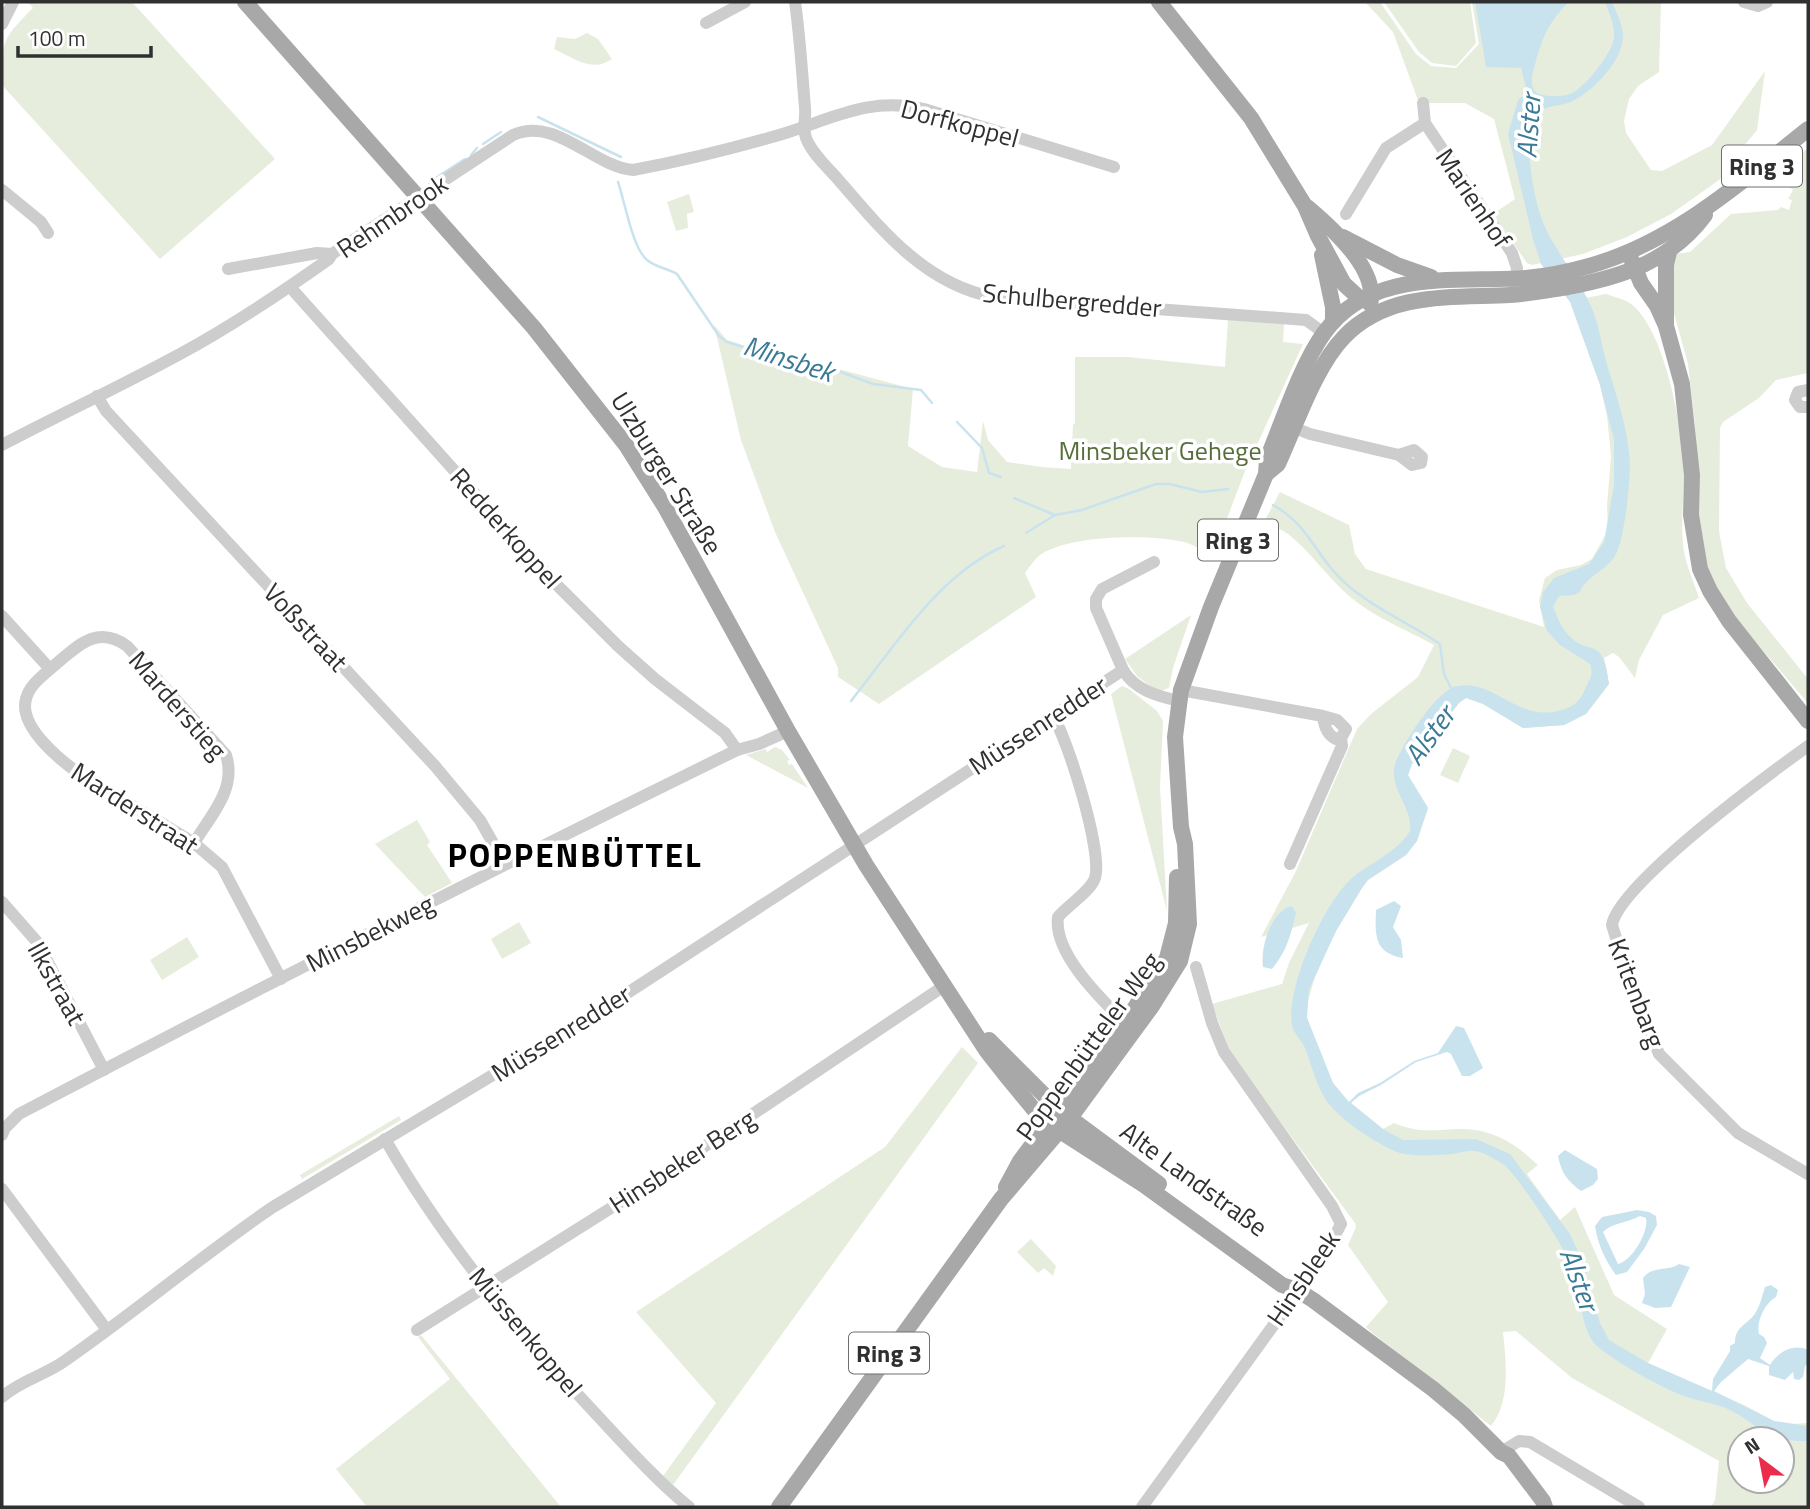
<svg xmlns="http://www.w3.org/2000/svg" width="1810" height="1509" viewBox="0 0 1810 1509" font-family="'Titillium Web',sans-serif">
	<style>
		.green { fill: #e7eddd; fill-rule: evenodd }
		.water { fill: #c9e3ee; fill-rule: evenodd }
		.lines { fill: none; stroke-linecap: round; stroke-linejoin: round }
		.stream { stroke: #c9e3ee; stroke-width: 2.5 }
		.minor { stroke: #cdcdcd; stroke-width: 12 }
		.major { stroke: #a8a8a8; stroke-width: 16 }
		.labels { text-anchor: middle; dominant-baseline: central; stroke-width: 7; stroke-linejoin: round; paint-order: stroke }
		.shield { fill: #fff; stroke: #6e6e6e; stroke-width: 2 }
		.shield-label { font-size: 24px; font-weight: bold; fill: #303030 }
		.street-label { font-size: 26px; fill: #303030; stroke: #fff }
		.park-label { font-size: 26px; fill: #576e3b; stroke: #fff }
		.water-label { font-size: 28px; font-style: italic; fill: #3a7a96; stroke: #fff }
		.district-label { font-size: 33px; font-weight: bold; letter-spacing: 2px; fill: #000; stroke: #fff }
	</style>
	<rect width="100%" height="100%" fill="#fff"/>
	<!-- green -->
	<g class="green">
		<path d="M28 2H132L275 159 160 259 2 85C2 41 1 40 33 8Z"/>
		<polygon points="1365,2 1380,2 1416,54 1431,66 1456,68 1479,44 1472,2 1661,2 1659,72 1638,86 1629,99 1624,121 1626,133 1651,170 1662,171 1712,145 1765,71 1757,130 1731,162 1736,168 1671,214 1627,237 1583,254 1532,265 1527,263 1493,214 1515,199 1494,119 1465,103 1419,103 1393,32"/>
		<polygon points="1384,2 1470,2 1476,43 1456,66 1432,63 1419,52"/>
		<path d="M587 33 598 39 612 59C592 73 574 58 554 49L557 37 575 39Z"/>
		<polygon points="1808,148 1808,373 1776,380 1759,398 1723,422 1720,428 1719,531 1726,568 1747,603 1808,679 1808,701 1806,701 1726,607 1708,577 1699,530 1695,426 1688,364 1672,306 1674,254 1690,252 1731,214 1778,210 1781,207 1789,210 1792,200 1788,199 1793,190 1774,175"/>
		<polygon points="689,194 694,212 687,214 688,228 676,231 667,202"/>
		<path d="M1606 294C1614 297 1625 299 1631 304 1665 329 1683 430 1684 471 1684 497 1680 525 1684 552 1687 567 1694 583 1699 598L1663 615 1639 660 1635 678 1619 657 1613 653 1604 658 1609 684 1586 714 1564 725 1523 728 1483 704 1466 698 1459 703 1412 764 1408 775 1428 808 1417 841 1406 855 1368 880 1362 888 1336 931 1317 970 1307 1004V1018L1333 1083 1348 1101 1383 1129 1394 1123C1428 1138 1449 1124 1481 1131 1504 1136 1521 1149 1538 1165L1527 1174 1560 1220 1575 1207 1614 1295 1667 1329 1648 1363 1744 1405 1774 1421 1792 1424 1808 1423V1507H1711L1715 1500 1719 1461 1572 1378 1516 1331 1503 1332C1506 1361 1511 1402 1491 1426L1371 1332 1366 1327 1388 1302 1348 1245 1356 1227 1355 1223 1231 1055 1212 1004 1282 984 1289 963 1309 923 1261 937 1296 871 1357 729 1371 714 1418 677 1434 645C1405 629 1375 618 1349 596 1327 577 1311 552 1288 534 1281 529 1272 526 1264 522L1280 492 1349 525 1355 554 1366 569 1544 627 1539 600 1545 578 1557 570 1581 565 1592 559 1608 530 1607 506 1611 456 1607 416 1600 385 1570 301ZM1740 1439H1782V1481H1740Z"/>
		<path d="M1228 320 1284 324 1283 342 1303 344 1245 471 1212 558C1204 551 1195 545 1184 542 1150 534 1073 535 1043 553 1036 557 1030 566 1025 573L1036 597 879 704 838 677V668L775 532 741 440 714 325 727 340 782 357 831 367 913 389 908 446 942 467 977 472 983 421 988 440 1007 462 1042 467 1071 469 1073 424H1075V357H1128L1225 367Z"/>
		<polygon points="1191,615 1173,668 1169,688 1158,692 1137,676 1125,659"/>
		<polygon points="1122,686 1129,689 1157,711 1163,721 1160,787 1167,911 1111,694"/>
		<polygon points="775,747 782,750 790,760 787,761 789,765 792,764 808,788 746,755 766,749 767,752"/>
		<polygon points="1453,748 1470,756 1458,783 1440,775"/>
		<polygon points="417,820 430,842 427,845 452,883 425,897 375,844"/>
		<polygon points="519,922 531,943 502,959 491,939"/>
		<polygon points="187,937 199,957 162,980 150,960"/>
		<polygon points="962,1047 978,1063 673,1485 663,1476 716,1403 636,1312 885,1147"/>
		<polygon points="399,1116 401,1120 302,1179 300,1175"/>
		<polygon points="1031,1239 1056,1266 1053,1276 1044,1268 1038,1273 1017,1252"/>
		<polygon points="421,1335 561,1507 367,1507 336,1469 450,1379 418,1337"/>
	</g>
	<!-- water -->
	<g class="water">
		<path d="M1475 2H1569C1552 18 1543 35 1537 57 1532 76 1524 96 1551 96 1558 96 1566 96 1572 93 1586 86 1612 53 1614 38 1615 25 1609 13 1605 2H1612C1616 11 1622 23 1623 33 1625 59 1594 90 1573 101 1563 106 1551 105 1541 110 1535 122 1529 136 1529 150 1531 180 1537 217 1553 242 1566 265 1583 286 1593 311 1599 326 1601 342 1605 357 1615 393 1629 428 1630 466 1630 484 1624 547 1613 559 1604 571 1585 578 1580 592L1574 595 1559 596 1553 607C1557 615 1560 625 1566 632 1588 660 1603 631 1609 684L1586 714 1564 725 1523 728 1483 704 1466 698 1459 703 1412 764 1408 775 1428 808 1417 841 1406 855 1368 880 1362 888 1336 931 1309 990 1307 1018 1333 1083 1349 1102 1358 1093 1380 1083 1414 1061 1438 1053 1456 1026 1464 1028 1483 1068 1470 1076H1462L1451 1054 1447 1052 1416 1062 1381 1085 1359 1096 1351 1103 1383 1129 1403 1140 1476 1139 1510 1154 1570 1234 1583 1262 1600 1323 1609 1340 1648 1363 1712 1391 1713 1379 1730 1351V1346L1735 1343C1735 1327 1745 1326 1754 1315 1760 1307 1762 1296 1765 1287L1771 1285 1778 1290 1776 1297C1765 1303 1756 1321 1759 1334L1764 1337 1767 1343 1760 1358 1770 1365C1778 1352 1793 1343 1808 1350V1364L1805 1366 1803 1377 1799 1380 1794 1379 1793 1372 1785 1380 1769 1375V1366L1748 1359 1721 1382 1714 1391 1774 1421 1808 1426V1441C1763 1443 1759 1422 1723 1407 1711 1403 1699 1401 1687 1397 1667 1391 1611 1360 1596 1345 1581 1331 1579 1288 1573 1270 1568 1252 1517 1174 1503 1164 1496 1160 1482 1151 1474 1151 1468 1150 1460 1153 1453 1154 1438 1155 1415 1157 1400 1153 1379 1146 1335 1117 1324 1097 1315 1081 1311 1064 1305 1048 1301 1039 1294 1035 1292 1025 1286 987 1324 902 1353 877 1372 862 1397 852 1410 831 1413 807 1388 788 1395 764 1402 745 1437 689 1457 686 1494 679 1517 721 1558 711 1573 707 1579 703 1585 689 1589 680 1594 675 1590 664L1560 645 1547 631 1540 607 1543 592 1554 578 1589 564 1604 542 1614 485V440L1600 385 1570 302 1541 264 1533 239 1508 134 1518 100 1527 92 1521 68 1486 67Z"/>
		<path d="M1394 901 1401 906 1393 927 1401 940 1403 958C1374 953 1375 935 1376 910Z"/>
		<path d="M1292 906 1296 913C1291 934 1287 951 1272 969L1263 967C1260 948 1271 910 1292 906Z"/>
		<path d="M1565 1150 1597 1169 1598 1179 1593 1185 1581 1191C1567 1181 1561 1172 1558 1156Z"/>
		<path d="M1637 1210 1649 1212 1656 1216 1657 1225 1644 1249 1627 1272 1616 1275C1605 1260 1598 1245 1595 1226L1602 1217ZM1640 1216 1646 1218C1649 1232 1632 1261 1618 1264L1603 1232C1613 1222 1628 1223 1640 1216Z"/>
		<path d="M1679 1264 1690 1267 1671 1307 1655 1308 1642 1303 1645 1294 1643 1278C1653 1265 1668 1272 1679 1264Z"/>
	</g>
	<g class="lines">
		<!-- stream -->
		<g class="stream">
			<polyline points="538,117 621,157"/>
			<polyline points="483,144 501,132"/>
			<polyline points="471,155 477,148"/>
			<polyline points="431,181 465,159"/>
			<path d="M618 182C625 202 632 247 647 260 657 268 667 268 677 274L719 336 727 342 784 360 830 368 873 384 921 390 932 403"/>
			<polyline points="957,422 982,448 989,473 1001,477"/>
			<polyline points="1014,498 1055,515 1082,510 1156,484 1170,484 1202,492 1228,489"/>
			<path d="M1273 505C1311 526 1316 558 1345 583 1373 608 1409 623 1440 644L1444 674 1452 690"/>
			<polyline points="1026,533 1055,515"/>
			<path d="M851 701C895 646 938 575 1004 546"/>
		</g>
		<!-- minor -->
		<g class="minor">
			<path d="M795 2C800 37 802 72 805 108 806 117 803 126 805 134 807 148 827 167 836 177 880 228 924 284 993 297L1306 320 1324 333"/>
			<polyline points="1744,2 1758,6 1767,2"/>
			<polyline points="706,23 745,2"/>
			<polyline points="2,24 13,2"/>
			<polyline points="1423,103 1425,123 1512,253 1517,268 1515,285"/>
			<polyline points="2,190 41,222 48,233"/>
			<polyline points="1346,214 1386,148 1425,123"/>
			<polyline points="228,269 317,253 332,254"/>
			<polyline points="291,288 554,582 618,646 655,679 725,733 737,750"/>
			<polyline points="1808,390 1798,392 1795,400 1800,407 1808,407"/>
			<polyline points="97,396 106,411 435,766 480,820 505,864"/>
			<polyline points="1287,425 1310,434 1399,455 1412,465 1421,463 1422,457 1414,450 1399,455"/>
			<path d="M2 445C61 414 121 386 180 354 232 326 281 293 329 259L332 254 513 135C556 116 592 166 633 170 682 161 731 149 779 135 830 120 868 96 924 109L1114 167"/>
			<path d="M2 616 50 669C41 677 29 686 26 699 18 727 62 762 83 776L194 843 222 867 281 979"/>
			<path d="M50 669C75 649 95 623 127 646L226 755C237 789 211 815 194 843"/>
			<path d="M1123 670C1135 690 1157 696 1179 701"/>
			<path d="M1181 690 1323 716C1324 726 1327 735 1336 739L1341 738 1346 729 1337 720 1323 716"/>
			<path d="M1053 716C1068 740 1103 852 1095 878 1091 891 1067 906 1058 917 1053 953 1101 999 1125 1023"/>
			<path d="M1808 746C1769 774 1619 884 1612 925L1626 970 1659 1054 1738 1133 1808 1174"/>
			<polyline points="1290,864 1342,746 1341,738"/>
			<polyline points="2,902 38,943 104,1070"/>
			<path d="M2 1135 5 1128 19 1114C257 989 496 868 737 750L759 744 788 731"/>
			<path d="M385 1139C442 1239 516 1329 595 1413 625 1445 655 1479 689 1507"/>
			<polyline points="2,1189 107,1330"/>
			<polyline points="417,1330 638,1191 944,986"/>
			<path d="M2 1397C21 1380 46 1375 66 1360 137 1311 202 1255 273 1207L606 1007 1123 670 1096 608V599L1102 589 1154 562"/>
			<polyline points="1501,1452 1519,1441 1530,1442 1639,1507"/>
			<polyline points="1142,1507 1325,1254 1341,1224 1332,1206 1224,1052 1212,1023 1196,967"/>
		</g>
		<!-- major -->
		<g class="major">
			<polyline points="245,2 534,328 626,445 665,507 788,731 866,865 986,1050 1008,1078 1036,1112 1060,1131 1144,1185 1282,1285 1297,1290 1313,1300 1433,1389 1464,1415 1501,1452 1509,1456 1543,1501 1545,1507"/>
			<polyline points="1159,2 1251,118 1305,206 1318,236 1344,284 1357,296 1370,302"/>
			<path d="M1307 207C1331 227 1379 270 1370 304"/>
			<polyline points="1343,237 1397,265 1431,277"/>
			<polyline points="1322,255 1333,307 1333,322"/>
			<polyline points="1632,261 1641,283 1657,306 1666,326 1682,384 1692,475 1691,515 1700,569 1710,591 1729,621 1808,721"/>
			<polyline points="1666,324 1666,265 1669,252"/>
			<path d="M1266 474 1278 464C1296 425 1315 367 1344 337 1388 291 1452 298 1510 295 1529 294 1549 290 1568 287 1622 277 1671 261 1705 215"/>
			<polyline points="989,1040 1059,1110 1159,1184"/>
			<polyline points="1006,1187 1020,1161 1125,1023 1167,958 1176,923 1177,877"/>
			<path d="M779 1507 1001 1199 1070 1118 1152 1006 1180 961 1189 924 1185 844 1181 827 1175 737 1181 690 1211 607 1266 474 1267 459C1283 421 1301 365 1324 333 1371 267 1457 283 1526 278 1548 276 1568 272 1589 266 1674 242 1740 183 1808 129"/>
		</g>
	</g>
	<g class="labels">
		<!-- shield labels -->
		<g class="shield">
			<rect x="1722" y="145.5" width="80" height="41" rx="5"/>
			<rect x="1198" y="519.5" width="80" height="41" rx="5"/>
			<rect x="849" y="1332.5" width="80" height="41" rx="5"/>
		</g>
		<g class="shield-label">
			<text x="1762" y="166">Ring 3</text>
			<text x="1238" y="540">Ring 3</text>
			<text x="889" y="1353">Ring 3</text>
		</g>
		<!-- street labels -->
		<g class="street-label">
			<text transform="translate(960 123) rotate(15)">Dorfkoppel</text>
			<text transform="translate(1474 198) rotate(56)">Marienhof</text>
			<text transform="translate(392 216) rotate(-34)">Rehmbrook</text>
			<text transform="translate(1072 300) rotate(5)">Schulbergredder</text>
			<text transform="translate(667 473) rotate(58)">Ulzburger Straße</text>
			<text transform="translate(506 528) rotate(48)">Redderkoppel</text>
			<text transform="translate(306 627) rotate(47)">Voßstraat</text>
			<text transform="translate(178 705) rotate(49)">Marderstieg</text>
			<text transform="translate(1038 725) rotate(-33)">Müssenredder</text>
			<text transform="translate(135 808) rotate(33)">Marderstraat</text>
			<text transform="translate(370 933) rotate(-27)">Minsbekweg</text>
			<text transform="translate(57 983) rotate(61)">Ilkstraat</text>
			<text transform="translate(1637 993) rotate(69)">Kritenbarg</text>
			<text transform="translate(561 1033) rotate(-32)">Müssenredder</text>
			<text transform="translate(1088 1046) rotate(-54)">Poppenbütteler Weg</text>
			<text transform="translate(682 1161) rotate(-33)">Hinsbeker Berg</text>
			<text transform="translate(1194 1179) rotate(36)">Alte Landstraße</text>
			<text transform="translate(1303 1278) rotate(-56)">Hinsbleek</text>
			<text transform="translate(526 1332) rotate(50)">Müssenkoppel</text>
		</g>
		<!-- park labels -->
		<g class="park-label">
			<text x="1160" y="450">Minsbeker Gehege</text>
		</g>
		<!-- water labels -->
		<g class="water-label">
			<text transform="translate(1528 126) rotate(-86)">Alster</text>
			<text transform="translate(789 358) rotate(18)">Minsbek</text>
			<text transform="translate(1429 735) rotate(-54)">Alster</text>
			<text transform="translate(1580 1279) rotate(70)">Alster</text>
		</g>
		<!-- district labels -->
		<g class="district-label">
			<text x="575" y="855">POPPENBÜTTEL</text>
		</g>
	</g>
	<!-- border -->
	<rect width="1810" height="1509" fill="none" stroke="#303030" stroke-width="7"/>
	<!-- north arrow -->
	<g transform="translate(1761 1460) rotate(328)"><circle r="33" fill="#ffffff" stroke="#acacac" stroke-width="2"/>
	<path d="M0-5L12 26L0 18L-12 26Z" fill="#ec2c4b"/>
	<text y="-10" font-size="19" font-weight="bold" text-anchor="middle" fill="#303030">N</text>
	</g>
	<!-- scale -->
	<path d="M18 46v10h133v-10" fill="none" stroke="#303030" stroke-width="3.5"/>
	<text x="28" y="46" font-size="21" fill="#303030" stroke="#ffffff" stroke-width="5" paint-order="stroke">100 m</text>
</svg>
